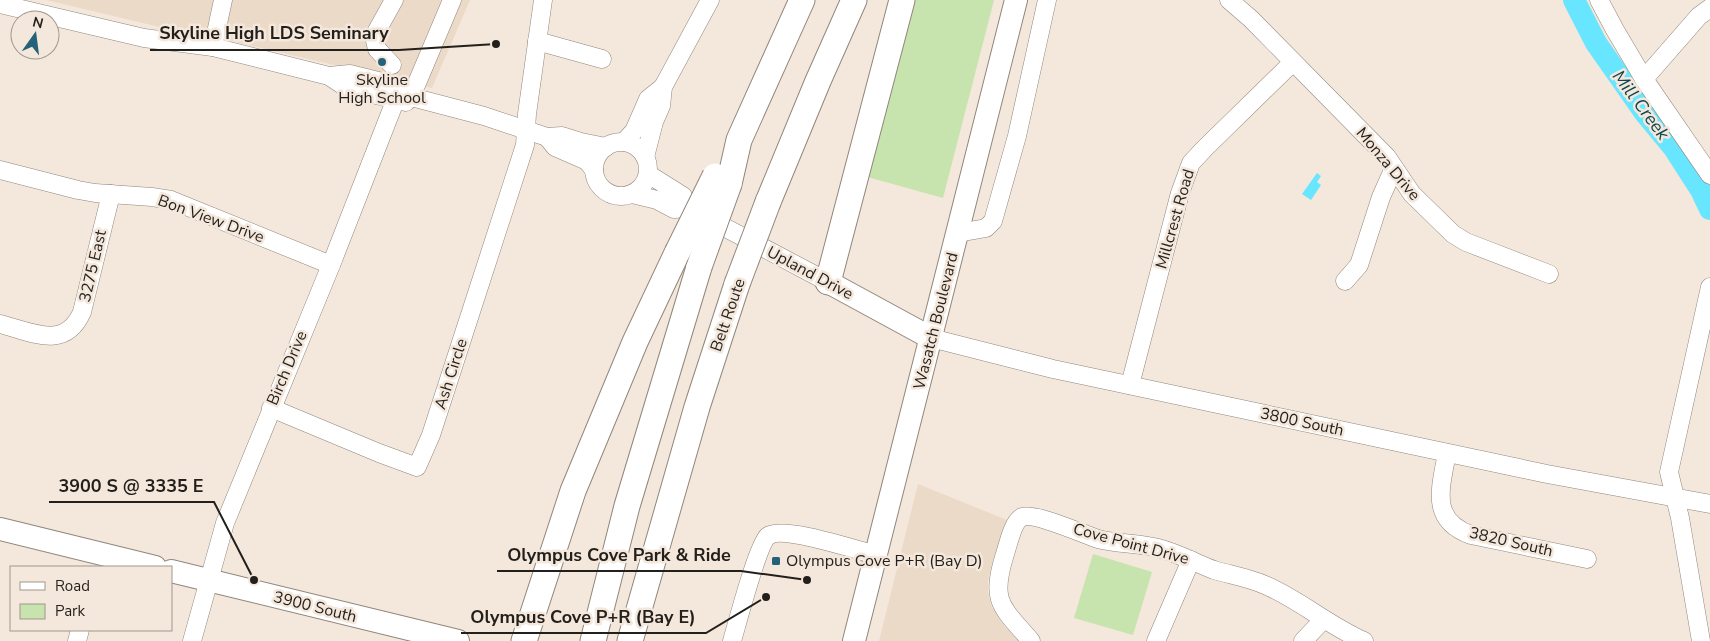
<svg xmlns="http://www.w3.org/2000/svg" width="1710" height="641" viewBox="0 0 1710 641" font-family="'Nunito Sans',sans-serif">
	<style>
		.built { fill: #ecdac8 }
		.green { fill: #c7e3ae }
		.water { fill: #69e6ff }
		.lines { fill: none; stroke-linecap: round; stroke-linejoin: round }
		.river { stroke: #69e6ff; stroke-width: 22 }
		.minor-casing { stroke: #91867b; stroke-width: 19 }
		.major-casing { stroke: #91867b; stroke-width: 24 }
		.highway-casing { stroke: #91867b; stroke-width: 27 }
		.minor { stroke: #fff; stroke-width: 18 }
		.major { stroke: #fff; stroke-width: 22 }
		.highway { stroke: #fff; stroke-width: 25 }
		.highway-bridge-casing { stroke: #91867b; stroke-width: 27; stroke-linecap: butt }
		.highway-bridge { stroke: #fff; stroke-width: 25 }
		.poi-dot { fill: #256279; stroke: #f4e7db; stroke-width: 2 }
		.labels { text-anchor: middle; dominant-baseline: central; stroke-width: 5; stroke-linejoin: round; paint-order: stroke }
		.poi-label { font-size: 16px; fill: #231f1b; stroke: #f4e7db }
		.street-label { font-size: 16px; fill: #231f1b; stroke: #f4e7db }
		.water-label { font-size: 18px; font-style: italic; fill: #0d4651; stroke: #f4e7db }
		.leader { fill: none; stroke: #231f1b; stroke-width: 2 }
		.callout-dot { fill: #231f1b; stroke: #f4e7db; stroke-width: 2 }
		.callout-label { font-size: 18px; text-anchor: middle; font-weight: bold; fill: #231f1b; stroke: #f4e7db; stroke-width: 5; stroke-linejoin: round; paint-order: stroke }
	</style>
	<rect width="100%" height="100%" fill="#f4e7db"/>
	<!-- built -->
	<g class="built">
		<polygon points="46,0 470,0 432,88 210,36 168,29"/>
		<polygon points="918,484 1007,520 988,579 988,592 991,605 998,617 1006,628 1020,641 879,641"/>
	</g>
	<!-- green -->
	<g class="green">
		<polygon points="910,0 994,0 943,198 864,176"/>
		<polygon points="1093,554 1152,572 1133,635 1074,618"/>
	</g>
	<!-- water -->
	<polygon class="water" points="1317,173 1321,176 1317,182 1321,185 1311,200 1302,194"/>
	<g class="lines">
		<!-- river -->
		<polyline class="river" points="1574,0 1596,43 1645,113 1674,148 1701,190 1710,209"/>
		<defs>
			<g id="minor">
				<polyline points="1229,0 1251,19 1387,157 1412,194 1453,234 1466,242 1549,274"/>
				<polyline points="1599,0 1615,30 1644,79 1710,175"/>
				<polyline points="0,4 144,38 213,47 329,76 350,74 414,90"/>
				<polyline points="537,41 602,59"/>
				<polyline points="213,47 223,0"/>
				<polyline points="392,65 377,49 374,36 394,0"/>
				<polyline points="329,76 347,88 406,102"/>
				<polyline points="1644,79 1699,16 1710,8"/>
				<polyline points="414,90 452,0"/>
				<polyline points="547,137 555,147 587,161 594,170"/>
				<polyline points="624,142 634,131 648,99 663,87"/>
				<circle cx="621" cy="169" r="27"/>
				<polyline points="645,157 654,122 661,106 663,87 710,0"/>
				<polyline points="0,170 78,190 95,193 152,197 171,200 331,265"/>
				<polyline points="648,174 683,196 688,208"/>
				<polyline points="632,194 657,200 674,209 688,208 828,282"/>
				<polyline points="958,233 986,228 993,221 1017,136 1047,0"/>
				<polyline points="1345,281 1359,265 1381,197 1394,168"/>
				<path d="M0 324C32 332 65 351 82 312L111 194"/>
				<polyline points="931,338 1053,369 1547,474 1710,504"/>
				<polyline points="1130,385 1180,193 1191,163 1205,148 1293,62"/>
				<polyline points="271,408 379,453 417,467 431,435 525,145 527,114 543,0"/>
				<path d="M1447 453C1441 487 1429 520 1471 535L1587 559"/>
				<polyline points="77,641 80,630"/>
				<polyline points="192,641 225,523 331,265 397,96 400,94 484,116 547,137 562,136 581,142 606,147"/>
				<path d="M732 641C737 624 758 544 768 536 782 525 857 550 876 555"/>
				<path d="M1031 641C1001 606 990 602 1005 554 1008 545 1013 521 1022 517 1034 512 1083 534 1098 539 1117 544 1138 543 1158 548 1178 553 1195 563 1214 570 1231 575 1249 578 1265 585 1300 600 1329 626 1364 641"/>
				<polyline points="1156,641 1191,560"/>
				<polyline points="1303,641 1323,620"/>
				<polyline points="1701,641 1680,518 1669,472 1710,287"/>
			</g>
			<g id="major">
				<polyline points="828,282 931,338"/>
				<polyline points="0,529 155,567"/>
				<polyline points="171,571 458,641"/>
				<polyline points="854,641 1016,0"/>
			</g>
			<g id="highway">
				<polyline points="729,184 739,140 802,0"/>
				<polyline points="768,202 818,81 854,0"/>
				<polyline points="828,282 902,0"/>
				<polyline points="524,641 573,491 635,342 677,253"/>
				<polyline points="593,641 627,506 699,267"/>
				<polyline points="630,641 697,407 737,284"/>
			</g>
		</defs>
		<!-- minor casing -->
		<use href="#minor" class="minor-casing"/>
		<!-- major casing -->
		<use href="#major" class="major-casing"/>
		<!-- highway casing -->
		<use href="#highway" class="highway-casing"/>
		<!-- minor -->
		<use href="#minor" class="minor"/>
		<!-- major -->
		<use href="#major" class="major"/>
		<!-- highway -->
		<use href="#highway" class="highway"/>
		<defs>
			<g id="highway-bridge">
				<polyline points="677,253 715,176"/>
				<polyline points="699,267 729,184"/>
				<polyline points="737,284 768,202"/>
			</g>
		</defs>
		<!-- highway-bridge casing -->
		<use href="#highway-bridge" class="highway-bridge-casing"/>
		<!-- highway-bridge -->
		<use href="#highway-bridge" class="highway-bridge"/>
	</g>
	<!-- markers -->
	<g class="poi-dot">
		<circle cx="382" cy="62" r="5"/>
		<rect x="771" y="556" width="10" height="10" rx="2.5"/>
	</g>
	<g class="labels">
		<!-- poi labels -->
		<g class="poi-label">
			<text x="382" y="80">Skyline<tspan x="382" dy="18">High School</tspan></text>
			<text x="786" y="561" text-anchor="start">Olympus Cove P+R (Bay D)</text>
		</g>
		<!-- street labels -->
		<g class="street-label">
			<text transform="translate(1388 164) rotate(50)">Monza Drive</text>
			<text transform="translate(211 219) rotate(20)">Bon View Drive</text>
			<text transform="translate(1175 219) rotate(-74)">Millcrest Road</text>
			<text transform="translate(93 266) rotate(-77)">3275 East</text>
			<text transform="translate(810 273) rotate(28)">Upland Drive</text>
			<text transform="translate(728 315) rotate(-71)">Belt Route</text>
			<text transform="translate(936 321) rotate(-76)">Wasatch Boulevard</text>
			<text transform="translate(287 368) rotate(-67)">Birch Drive</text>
			<text transform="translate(451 374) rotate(-72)">Ash Circle</text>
			<text transform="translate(1302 422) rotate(12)">3800 South</text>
			<text transform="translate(1511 542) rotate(13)">3820 South</text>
			<text transform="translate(1131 544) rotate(15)">Cove Point Drive</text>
			<text transform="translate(315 607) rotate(14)">3900 South</text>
		</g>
		<!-- water labels -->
		<g class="water-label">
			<text transform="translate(1641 105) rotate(53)">Mill Creek</text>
		</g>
	</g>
	<!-- callouts -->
	<path class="leader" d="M496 44L399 50H150M254 580L214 502H49M807 580L741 571H497M766 597L706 633H461"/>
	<g class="callout-dot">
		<circle cx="496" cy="44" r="5"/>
		<circle cx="254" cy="580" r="5"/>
		<circle cx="807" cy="580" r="5"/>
		<circle cx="766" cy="597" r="5"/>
	</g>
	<g class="callout-label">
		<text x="274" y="39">Skyline High LDS Seminary</text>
		<text x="131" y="492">3900 S @ 3335 E</text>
		<text x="619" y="561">Olympus Cove Park &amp; Ride</text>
		<text x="583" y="623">Olympus Cove P+R (Bay E)</text>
	</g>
	<!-- legend -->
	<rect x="10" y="566" width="162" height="65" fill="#f4e7db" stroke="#a0978e"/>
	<rect x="20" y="582" width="25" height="8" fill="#ffffff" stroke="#a0978e"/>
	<text x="55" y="591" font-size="15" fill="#231f1b">Road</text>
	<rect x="20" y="604" width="25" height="15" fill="#c7e3ae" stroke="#a0978e"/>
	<text x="55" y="616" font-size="15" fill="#231f1b">Park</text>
	<!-- north arrow -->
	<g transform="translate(35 35) rotate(14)"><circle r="24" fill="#f4e7db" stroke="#a0978e"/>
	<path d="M0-4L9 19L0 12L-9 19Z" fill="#256279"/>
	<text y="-8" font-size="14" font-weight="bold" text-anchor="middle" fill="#231f1b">N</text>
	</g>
</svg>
